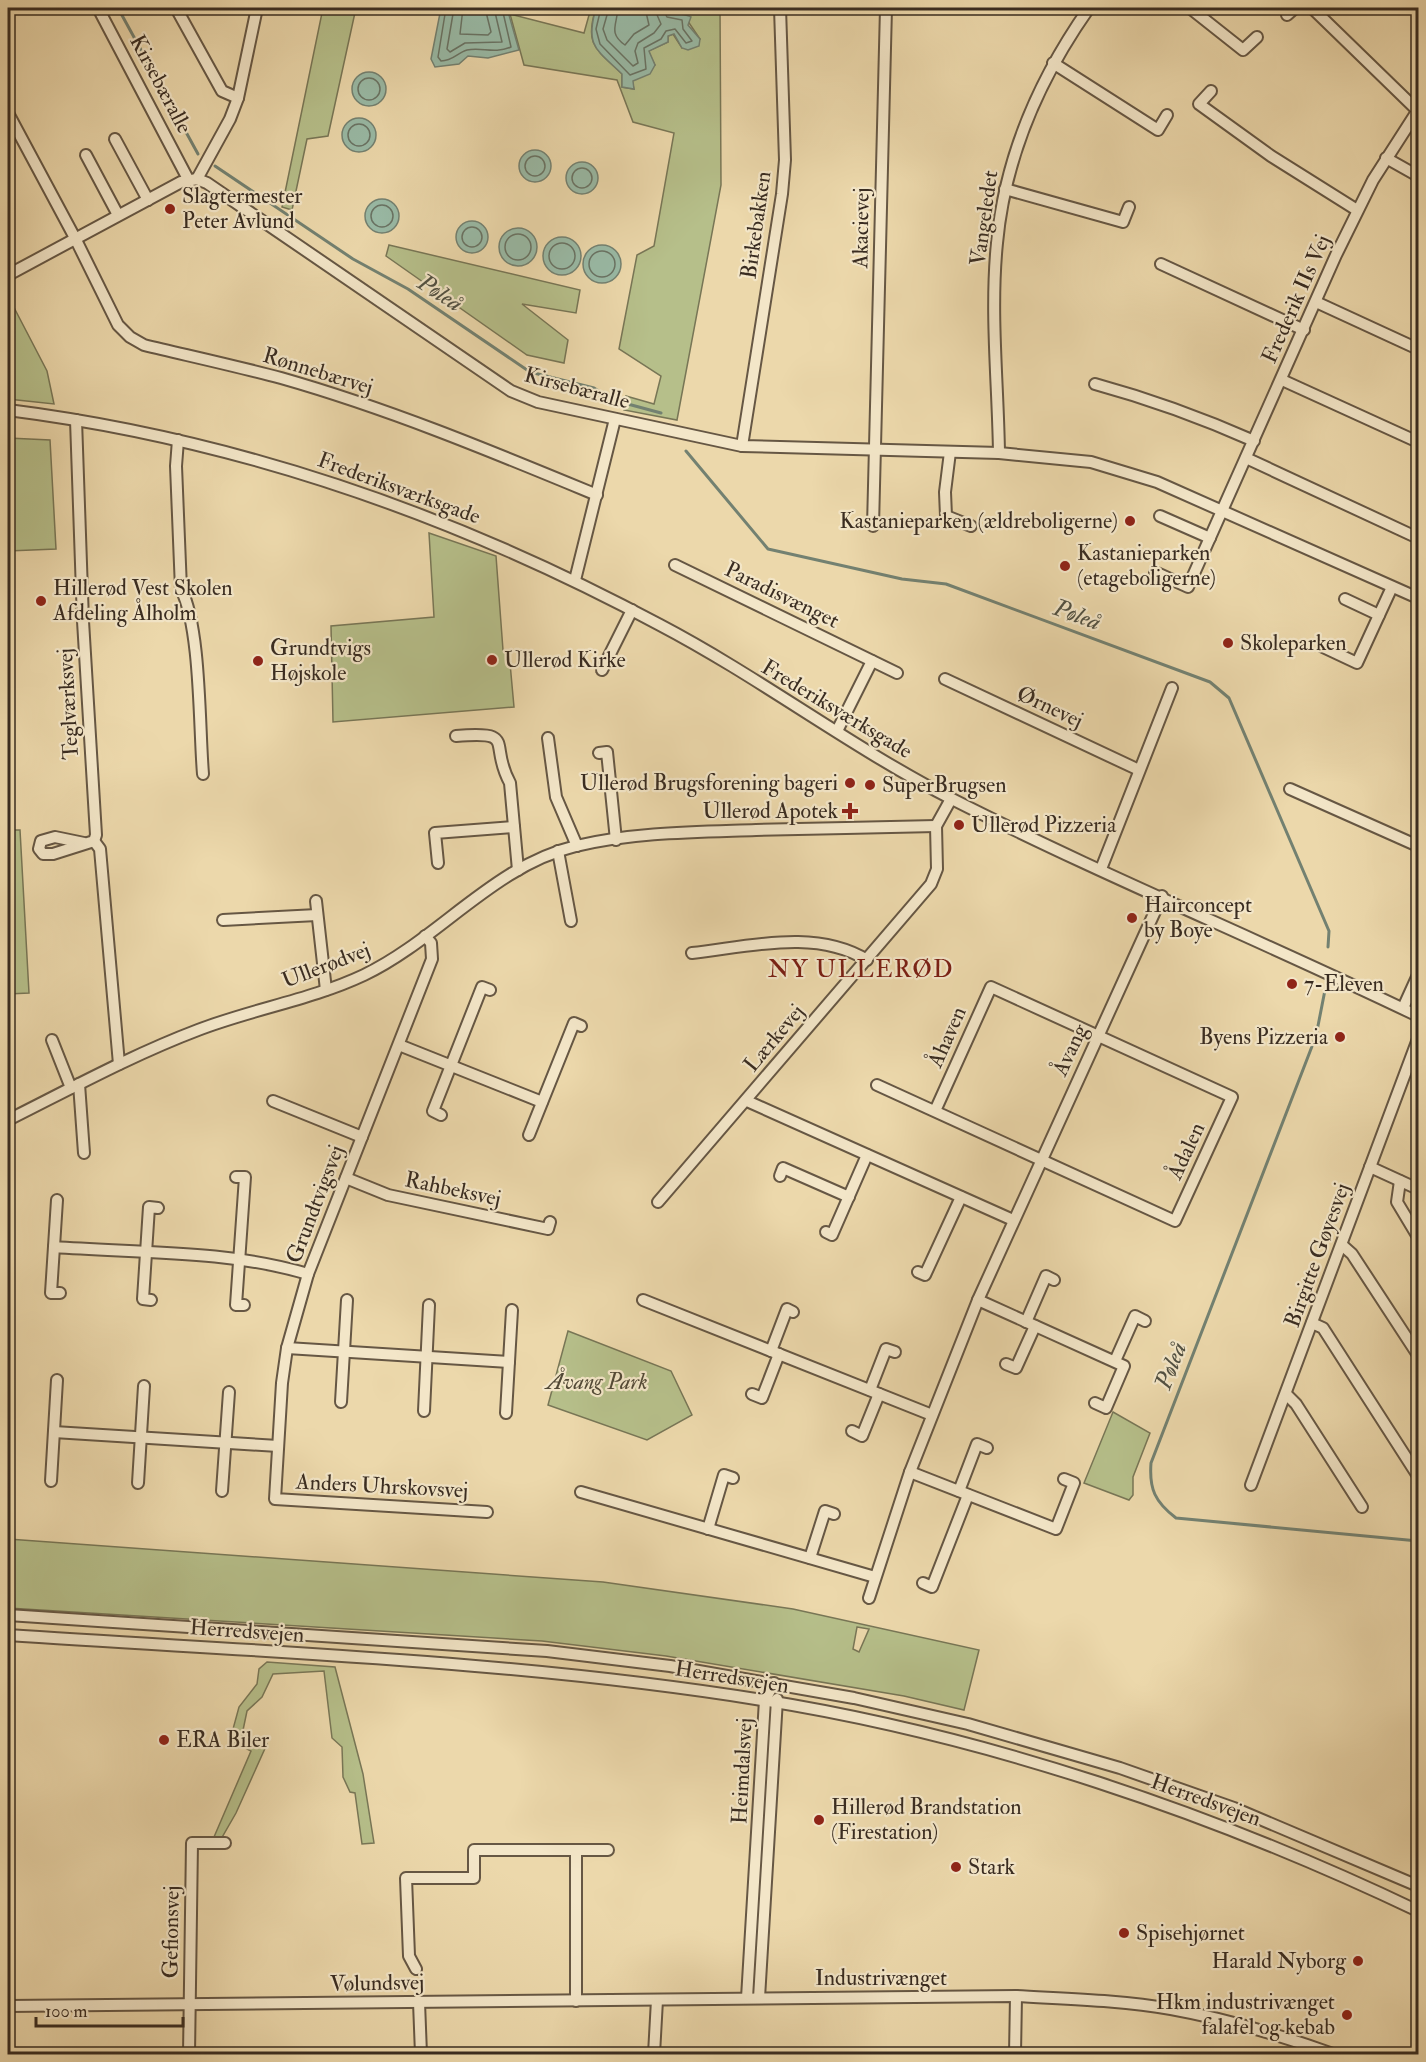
<svg xmlns="http://www.w3.org/2000/svg" width="1426" height="2062" viewBox="0 0 1426 2062" font-family="'IM FELL Double Pica',serif">
	<style>
		.green { fill: #b6bf8a; stroke: #787656; stroke-width: 1.5; fill-rule: evenodd }
		.water { fill: #99baa6; stroke: #738171; stroke-width: 1.5 }
		.lines { fill: none; stroke-linecap: round; stroke-linejoin: round }
		.shore { stroke: #697364; stroke-width: 1.5 }
		.stream { stroke: #738171; stroke-width: 3 }
		.minor-casing { stroke: #665744; stroke-width: 14 }
		.minor { stroke: #f3e6c8; stroke-width: 10 }
		.poi-dot { fill: #8f2418; stroke: #f3e6c8; stroke-width: 2 }
		.labels { text-anchor: middle; dominant-baseline: central; stroke-width: 4.5; stroke-linejoin: round; paint-order: stroke }
		.street-label { font-size: 22px; fill: #392c21; stroke: #f3e6c8 }
		.poi-label { font-size: 22px; fill: #392c21; stroke: #f3e6c8; text-anchor: start }
		.park-label { font-size: 22px; font-style: italic; fill: #524936; stroke: #f3e6c8 }
		.water-label { font-size: 24px; font-style: italic; fill: #515042; stroke: #f3e6c8 }
		.neighbourhood-label { font-size: 24px; letter-spacing: 1.5px; fill: #7a1f14; stroke: #f3e6c8 }
	</style>
	<rect width="100%" height="100%" fill="#ecd8ab"/>
	<filter id="stains"><feTurbulence type="fractalNoise" baseFrequency=".00333" numOctaves="4"/><feColorMatrix values="0 0 0 0 .2 0 0 0 0 .09 0 0 0 0 .02 0 0 0 .5 -.17"/></filter>
	<radialGradient id="worn" r=".72"><stop offset=".6" stop-color="#630" stop-opacity="0"/><stop offset="1" stop-color="#630" stop-opacity=".3"/></radialGradient>
	<!-- green -->
	<g class="green">
		<polygon points="323,8 356,8 328,136 307,139 292,210 282,207"/>
		<path d="M591 8H596C584 45 596 49 622 74V87L634 89 632 81 655 65 648 51 668 42V36L673 34 682 48 700 39 683 14 670 12 665 8H720L721 185 677 420 624 410 626 396 654 404 661 376 619 349 637 255 654 246 674 133 633 122 617 80 524 65 510 14 584 33Z"/>
		<polygon points="389,245 580,290 576,313 522,304 568,340 564,363 527,355 386,256"/>
		<polygon points="8,296 47,371 54,404 8,399"/>
		<polygon points="8,438 50,440 56,549 8,551"/>
		<polygon points="429,533 496,556 503,650 509,652 514,707 333,722 331,626 434,617"/>
		<polygon points="8,830 20,830 29,993 8,994"/>
		<polygon points="568,1331 671,1371 692,1415 647,1440 548,1405"/>
		<polygon points="1113,1412 1150,1433 1133,1477 1133,1495 1129,1500 1084,1483"/>
		<path d="M8 1539 603 1582 793 1609 979 1650 964 1710 904 1696 666 1656 542 1641 8 1608ZM857 1627 869 1629 859 1652 853 1649Z"/>
		<polygon points="267,1662 335,1667 363,1774 374,1843 362,1844 355,1793 350,1792 343,1777 342,1747 332,1738 324,1671 273,1674 262,1697 247,1711 242,1735 267,1744 236,1813 221,1839 214,1837 251,1751 230,1740 239,1707 257,1684 259,1669"/>
	</g>
	<!-- water -->
	<g class="water">
		<polygon points="441,8 507,8 519,50 488,58 468,56 459,64 435,67 431,59"/>
		<path d="M596 8H665C672 14 682 13 691 17L688 25 700 39 699 46 688 50 682 48 674 34 668 36V42L649 51 655 65 650 74 633 81 634 89 622 87V74C596 49 585 46 596 8Z"/>
		<circle cx="369" cy="89" r="17"/>
		<circle cx="359" cy="135" r="17"/>
		<circle cx="535" cy="166" r="16"/>
		<circle cx="582" cy="178" r="16"/>
		<circle cx="382" cy="216" r="17"/>
		<circle cx="472" cy="237" r="16"/>
		<circle cx="518" cy="247" r="19"/>
		<circle cx="562" cy="256" r="19"/>
		<circle cx="602" cy="264" r="19"/>
	</g>
	<g class="lines">
		<!-- shore -->
		<g class="shore">
			<path d="M446 8 438 57 441 61C453 61 457 53 467 50 482 47 494 54 511 47L502 8"/>
			<polyline points="454,8 447,49 450,52 465,43 502,42 494,8"/>
			<polyline points="463,8 460,34 488,35 491,32 485,8"/>
			<polyline points="601,8 596,29 600,44 630,75 646,69 644,48 661,39 666,31 675,29 686,43 692,41 683,29 682,20 667,17 662,8"/>
			<polyline points="609,8 603,29 607,40 633,66 638,63 635,51 638,43 654,33 661,24 654,8"/>
			<path d="M618 8C617 25 608 33 625 45L634 34 649 25 645 8"/>
			<circle cx="369" cy="89" r="11"/>
			<circle cx="359" cy="135" r="11"/>
			<circle cx="535" cy="166" r="10"/>
			<circle cx="582" cy="178" r="10"/>
			<circle cx="382" cy="216" r="11"/>
			<circle cx="472" cy="237" r="10"/>
			<circle cx="518" cy="247" r="13"/>
			<circle cx="562" cy="256" r="13"/>
			<circle cx="602" cy="264" r="13"/>
		</g>
		<!-- stream -->
		<g class="stream">
			<polyline points="118,8 198,154"/>
			<polyline points="215,166 353,259 408,289 530,372 594,388 613,400 661,413"/>
			<polyline points="686,451 768,549 902,579 946,584 1210,682 1229,698 1329,931 1328,947"/>
			<path d="M1325 990 1316 1036 1151 1463C1149 1489 1155 1502 1176 1518L1418 1541"/>
		</g>
		<defs>
			<g id="minor">
				<polyline points="98,8 188,179"/>
				<polyline points="176,8 222,91 238,98"/>
				<polyline points="1190,8 1243,50 1257,37"/>
				<polyline points="1312,8 1418,111"/>
				<polyline points="1287,15 1295,8"/>
				<polyline points="1053,63 1158,130 1167,115"/>
				<polyline points="1211,91 1199,104 1271,156 1357,210"/>
				<path d="M8 113 75 238 118 325 130 337 144 345C190 356 236 366 281 378 390 409 493 452 597 495"/>
				<polyline points="115,139 148,200"/>
				<polyline points="86,155 118,215"/>
				<polyline points="1386,158 1418,176"/>
				<polyline points="197,179 230,119 238,98 257,8"/>
				<polyline points="1005,189 1123,222 1129,207"/>
				<polyline points="1161,264 1304,330"/>
				<polyline points="8,275 181,182 197,179 207,183 511,391 538,402 742,446 999,453 1091,462 1157,482 1418,598"/>
				<polyline points="1316,302 1418,349"/>
				<polyline points="1282,380 1418,442"/>
				<path d="M1095 384C1150 399 1202 418 1254 441"/>
				<path d="M8 410C237 439 457 516 660 625 761 678 852 748 954 800 1106 877 1265 942 1418 1016"/>
				<polyline points="76,420 83,621 96,835 94,841 53,854 43,854 39,849 41,841 55,837 84,843"/>
				<path d="M178 440 176 466 181 589C201 628 199 727 203 774"/>
				<polyline points="742,446 782,194 785,160 780,8"/>
				<polyline points="950,452 945,492 946,516 971,526"/>
				<path d="M999 453C998 383 990 312 997 243 1005 156 1039 79 1089 8"/>
				<polyline points="1246,458 1418,538"/>
				<polyline points="1160,516 1210,538"/>
				<polyline points="873,526 886,8"/>
				<polyline points="675,565 897,673"/>
				<polyline points="1155,572 1188,587 1336,255 1373,180 1418,110"/>
				<polyline points="575,580 615,419"/>
				<polyline points="1345,599 1379,615"/>
				<polyline points="1323,647 1357,663 1392,587"/>
				<polyline points="602,670 632,610"/>
				<polyline points="945,679 1139,770"/>
				<polyline points="837,731 872,661"/>
				<path d="M456 736C518 731 488 743 510 783L518 870"/>
				<polyline points="548,738 556,797 577,846"/>
				<polyline points="599,753 607,752 616,840"/>
				<polyline points="1290,789 1418,846"/>
				<polyline points="94,841 100,849 119,1064"/>
				<polyline points="558,851 571,921"/>
				<polyline points="438,863 435,833 514,827"/>
				<polyline points="1101,869 1172,688"/>
				<polyline points="316,901 326,990"/>
				<polyline points="223,920 317,915"/>
				<polyline points="425,936 431,943 432,959 308,1274 287,1348 282,1383 275,1499 487,1512"/>
				<path d="M692 953C748 947 815 928 867 960"/>
				<polyline points="1403,1008 1418,975"/>
				<polyline points="52,1040 71,1088"/>
				<polyline points="399,1045 542,1102"/>
				<polyline points="79,1084 84,1153"/>
				<polyline points="877,1085 1175,1221 1232,1097 991,987 935,1111"/>
				<polyline points="273,1101 362,1137"/>
				<polyline points="747,1101 1013,1220"/>
				<polyline points="441,1115 433,1111 482,987 490,990"/>
				<path d="M8 1120C70 1089 132 1055 198 1030 252 1009 311 1000 364 975 439 939 493 866 576 846 634 832 697 832 756 830 816 829 876 827 936 826"/>
				<polyline points="529,1135 574,1023 581,1026"/>
				<polyline points="1370,1167 1418,1189"/>
				<polyline points="780,1176 783,1168 849,1197"/>
				<polyline points="236,1177 245,1177 236,1305 244,1305"/>
				<polyline points="346,1178 388,1195 548,1229 550,1222"/>
				<polyline points="1400,1181 1397,1202 1418,1237"/>
				<polyline points="57,1200 51,1293 60,1293"/>
				<polyline points="658,1202 931,884 937,869 936,826 951,799"/>
				<polyline points="826,1232 832,1235 867,1155"/>
				<polyline points="1343,1246 1352,1254 1418,1355"/>
				<path d="M54 1247C138 1253 228 1250 308 1274"/>
				<polyline points="918,1272 925,1275 961,1197"/>
				<polyline points="151,1300 143,1299 149,1207 158,1208"/>
				<polyline points="643,1300 932,1415"/>
				<polyline points="978,1300 1124,1366 1106,1408 1095,1403"/>
				<polyline points="1026,1322 1046,1276 1054,1280"/>
				<polyline points="1312,1323 1323,1328 1418,1476"/>
				<polyline points="287,1348 509,1362"/>
				<polyline points="771,1351 787,1309 793,1312"/>
				<polyline points="1115,1361 1135,1316 1145,1321"/>
				<polyline points="1006,1364 1016,1368 1035,1326"/>
				<polyline points="870,1390 886,1349 895,1352"/>
				<polyline points="752,1394 762,1398 779,1354"/>
				<polyline points="1287,1395 1296,1404 1362,1507"/>
				<polyline points="341,1402 347,1300"/>
				<polyline points="424,1411 429,1305"/>
				<polyline points="506,1413 512,1310"/>
				<polyline points="852,1431 862,1436 879,1394"/>
				<polyline points="54,1432 278,1446"/>
				<polyline points="910,1472 1056,1529 1074,1483 1064,1479"/>
				<polyline points="51,1481 57,1380"/>
				<polyline points="138,1483 144,1386"/>
				<polyline points="1251,1485 1418,1039"/>
				<polyline points="222,1491 229,1392"/>
				<polyline points="959,1491 977,1444 987,1448"/>
				<polyline points="581,1492 875,1577"/>
				<polyline points="708,1529 724,1475 733,1478"/>
				<polyline points="810,1558 825,1511 834,1514"/>
				<polyline points="923,1583 932,1587 968,1495"/>
				<polyline points="869,1598 910,1472 978,1300 1162,896"/>
				<polyline points="8,1615 547,1651 670,1666 854,1698 968,1724 1120,1768 1234,1808 1418,1886"/>
				<path d="M8 1635C259 1652 513 1660 762 1700 987 1736 1213 1813 1418 1911"/>
				<polyline points="416,1969 409,1956 406,1878 474,1878 474,1850 608,1850"/>
				<polyline points="747,1998 765,1700 774,1683"/>
				<polyline points="759,1998 777,1699"/>
				<polyline points="576,2001 576,1850"/>
				<polyline points="419,2002 421,2054"/>
				<path d="M8 2006 1016 1996C1067 1999 1120 2000 1171 2009 1226 2019 1280 2035 1333 2054"/>
				<polyline points="189,2054 192,1843 225,1843"/>
				<polyline points="654,2054 657,2000"/>
				<polyline points="1015,2054 1016,1996"/>
			</g>
		</defs>
		<!-- minor casing -->
		<use href="#minor" class="minor-casing"/>
		<!-- minor -->
		<use href="#minor" class="minor"/>
	</g>
	<!-- markers -->
	<g class="poi-dot">
		<circle cx="170" cy="209" r="6"/>
		<circle cx="1130" cy="521" r="6"/>
		<circle cx="1065" cy="566" r="6"/>
		<circle cx="41" cy="601" r="6"/>
		<circle cx="1228" cy="643" r="6"/>
		<circle cx="492" cy="660" r="6"/>
		<circle cx="258" cy="661" r="6"/>
		<circle cx="850" cy="783" r="6"/>
		<circle cx="870" cy="785" r="6"/>
		<path d="M847 802h6v6h6v6h-6v6h-6v-6h-6v-6h6z"/>
		<circle cx="959" cy="825" r="6"/>
		<circle cx="1132" cy="918" r="6"/>
		<circle cx="1292" cy="984" r="6"/>
		<circle cx="1340" cy="1037" r="6"/>
		<circle cx="164" cy="1740" r="6"/>
		<circle cx="819" cy="1820" r="6"/>
		<circle cx="956" cy="1867" r="6"/>
		<circle cx="1124" cy="1933" r="6"/>
		<circle cx="1358" cy="1961" r="6"/>
		<circle cx="1347" cy="2015" r="6"/>
	</g>
	<g class="labels">
		<!-- street labels -->
		<g class="street-label">
			<text transform="translate(161 84) rotate(62)">Kirsebæralle</text>
			<text transform="translate(984 218) rotate(-82)">Vangeledet</text>
			<text transform="translate(756 225) rotate(-82)">Birkebakken</text>
			<text transform="translate(861 228) rotate(-89)">Akacievej</text>
			<text transform="translate(1296 299) rotate(-66)">Frederik IIs Vej</text>
			<text transform="translate(318 371) rotate(17)">Rønnebærvej</text>
			<text transform="translate(577 388) rotate(15)">Kirsebæralle</text>
			<text transform="translate(399 488) rotate(20)">Frederiksværksgade</text>
			<text transform="translate(782 595) rotate(26)">Paradisvænget</text>
			<text transform="translate(68 704) rotate(-93)">Teglværksvej</text>
			<text transform="translate(1050 707) rotate(25)">Ørnevej</text>
			<text transform="translate(837 709) rotate(31)">Frederiksværksgade</text>
			<text transform="translate(326 965) rotate(-21)">Ullerødvej</text>
			<text transform="translate(947 1037) rotate(-66)">Åhaven</text>
			<text transform="translate(774 1038) rotate(-50)">Lærkevej</text>
			<text transform="translate(1070 1050) rotate(-65)">Åvang</text>
			<text transform="translate(1186 1151) rotate(-65)">Ådalen</text>
			<text transform="translate(453 1189) rotate(12)">Rahbeksvej</text>
			<text transform="translate(315 1204) rotate(-69)">Grundtvigsvej</text>
			<text transform="translate(1317 1255) rotate(-70)">Birgitte Gøyesvej</text>
			<text transform="translate(382 1486) rotate(3)">Anders Uhrskovsvej</text>
			<text transform="translate(247 1631) rotate(4)">Herredsvejen</text>
			<text transform="translate(732 1677) rotate(9)">Herredsvejen</text>
			<text transform="translate(742 1771) rotate(-87)">Heimdalsvej</text>
			<text transform="translate(1206 1800) rotate(20)">Herredsvejen</text>
			<text transform="translate(171 1932) rotate(-89)">Gefionsvej</text>
			<text x="881" y="1978">Industrivænget</text>
			<text transform="translate(377 1983) rotate(-1)">Vølundsvej</text>
		</g>
		<!-- poi labels -->
		<g class="poi-label">
			<text x="182" y="196">Slagtermester<tspan x="182" dy="25">Peter Avlund</tspan></text>
			<text x="1118" y="521" text-anchor="end">Kastanieparken (ældreboligerne)</text>
			<text x="1077" y="553">Kastanieparken<tspan x="1077" dy="25">(etageboligerne)</tspan></text>
			<text x="53" y="588">Hillerød Vest Skolen<tspan x="53" dy="25">Afdeling Ålholm</tspan></text>
			<text x="1240" y="643">Skoleparken</text>
			<text x="270" y="648">Grundtvigs<tspan x="270" dy="25">Højskole</tspan></text>
			<text x="504" y="660">Ullerød Kirke</text>
			<text x="838" y="783" text-anchor="end">Ullerød Brugsforening bageri</text>
			<text x="882" y="785">SuperBrugsen</text>
			<text x="838" y="811" text-anchor="end">Ullerød Apotek</text>
			<text x="971" y="825">Ullerød Pizzeria</text>
			<text x="1144" y="905">Hairconcept<tspan x="1144" dy="25">by Boye</tspan></text>
			<text x="1304" y="984">7-Eleven</text>
			<text x="1328" y="1037" text-anchor="end">Byens Pizzeria</text>
			<text x="176" y="1740">ERA Biler</text>
			<text x="831" y="1807">Hillerød Brandstation<tspan x="831" dy="25">(Firestation)</tspan></text>
			<text x="968" y="1867">Stark</text>
			<text x="1136" y="1933">Spisehjørnet</text>
			<text x="1346" y="1961" text-anchor="end">Harald Nyborg</text>
			<text x="1335" y="2002" text-anchor="end">Hkm industrivænget<tspan x="1335" dy="25">falafel og kebab</tspan></text>
		</g>
		<!-- park labels -->
		<g class="park-label">
			<text x="597" y="1382">Åvang Park</text>
		</g>
		<!-- water labels -->
		<g class="water-label">
			<text transform="translate(440 293) rotate(33)">Pøleå</text>
			<text transform="translate(1077 615) rotate(20)">Pøleå</text>
			<text transform="translate(1171 1366) rotate(-69)">Pøleå</text>
		</g>
		<!-- neighbourhood labels -->
		<g class="neighbourhood-label">
			<text x="861" y="969">NY ULLERØD</text>
		</g>
	</g>
	<!-- margin -->
	<rect width="1426" height="2062" fill="none" stroke="#ecd8ab" stroke-width="30"/>
	<rect x="9" y="9" width="1408" height="2044" fill="none" stroke="#392c21" stroke-width="3"/>
	<rect x="15" y="15" width="1396" height="2032" fill="none" stroke="#392c21" stroke-width="1.5"/>
	<!-- scale -->
	<path d="M36 2017v9h147v-9" fill="none" stroke="#392c21" stroke-width="3"/>
	<text x="45" y="2017" font-size="18" fill="#392c21" stroke="#f3e6c8" stroke-width="4.5" paint-order="stroke">100 m</text>
	<rect width="100%" height="100%" filter="url(#stains)"/>
	<rect width="100%" height="100%" fill="url(#worn)"/>
</svg>
